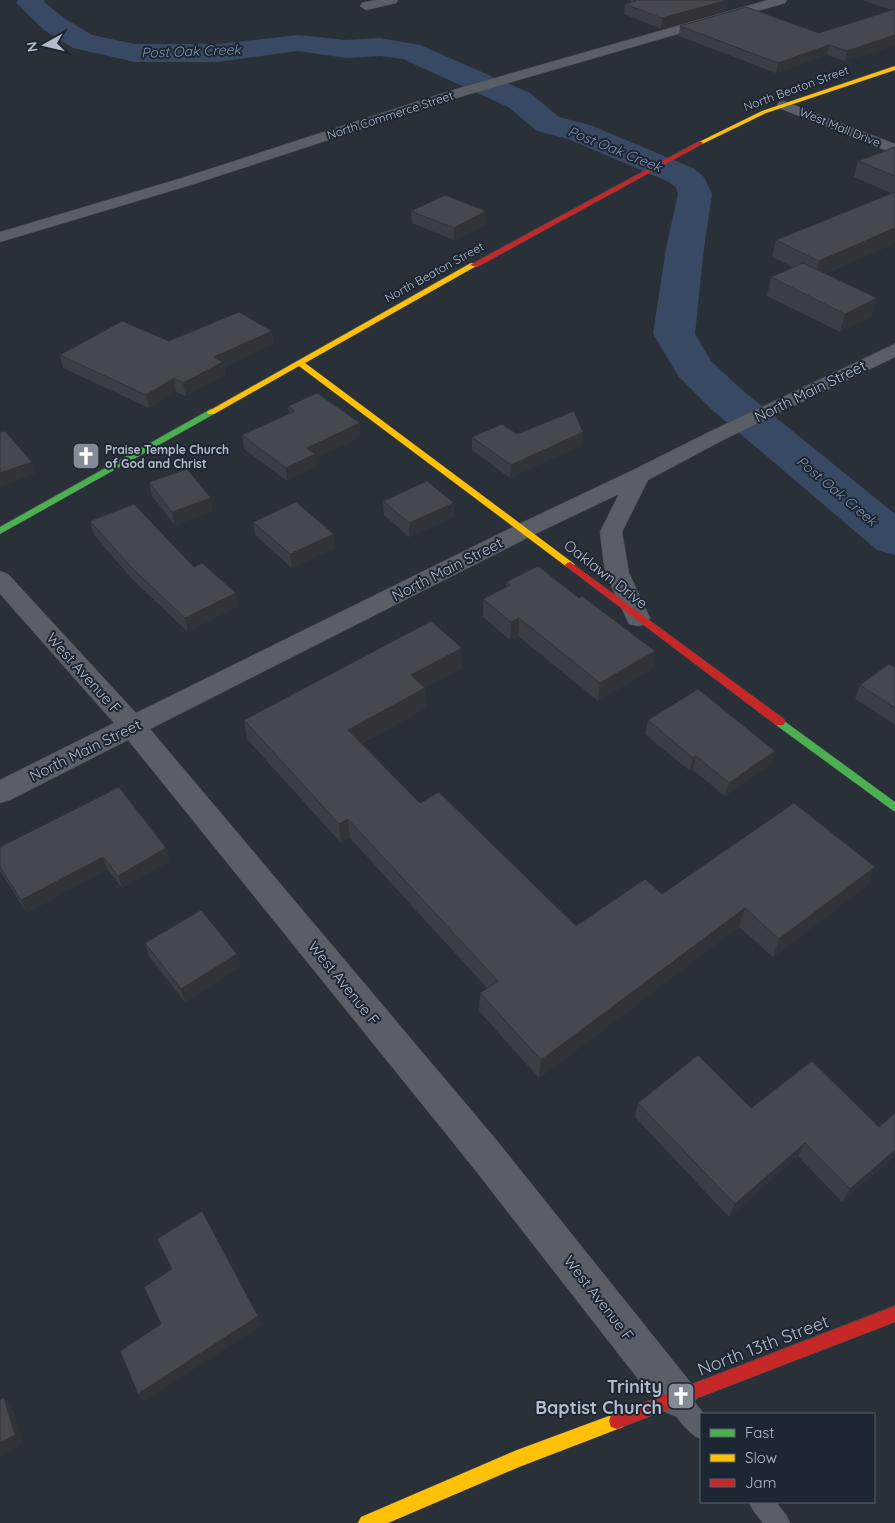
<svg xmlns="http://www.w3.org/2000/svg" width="895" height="1523" viewBox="0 0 895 1523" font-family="Quicksand,sans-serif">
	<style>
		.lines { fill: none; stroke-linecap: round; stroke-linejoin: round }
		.river { fill: #384963; fill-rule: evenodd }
		.lane-casing { stroke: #484c53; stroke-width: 1 }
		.street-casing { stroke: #484c53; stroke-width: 1 }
		.fast-casing { stroke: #484c53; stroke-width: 1 }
		.slow-casing { stroke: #484c53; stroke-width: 1 }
		.jam-casing { stroke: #484c53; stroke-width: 1 }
		.lane { fill: #5a5e66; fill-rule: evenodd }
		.street { fill: #5a5e66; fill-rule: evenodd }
		.fast { fill: #4caf50; fill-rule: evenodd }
		.slow { fill: #ffc107; fill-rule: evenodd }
		.jam { fill: #c62828; fill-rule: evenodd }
		.wall { fill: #3a3f45 }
		.shaded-wall { fill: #303338 }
		.building { fill: #444950; stroke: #303338 }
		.labels { text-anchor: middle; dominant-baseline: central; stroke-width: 4; stroke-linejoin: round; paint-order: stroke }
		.far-street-label { font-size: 12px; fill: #b4bcc9; stroke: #1d2633 }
		.far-poi-label { font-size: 12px; font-weight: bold; fill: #b4bcc9; stroke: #1d2633; text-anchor: start }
		.far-water-label { font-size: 14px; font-style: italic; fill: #7c92b1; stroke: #1d2633 }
		.street-label { font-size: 15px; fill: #b4bcc9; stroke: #1d2633 }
		.near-street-label { font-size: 18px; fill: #b4bcc9; stroke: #1d2633 }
		.near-poi-label { font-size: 18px; font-weight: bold; fill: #b4bcc9; stroke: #1d2633; text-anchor: end }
	</style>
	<rect width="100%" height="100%" fill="#2a3038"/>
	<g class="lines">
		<!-- river -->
		<polygon class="river" points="18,0 45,0 44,2 64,18 92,35 135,44 217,44 298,35 346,40 380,38 420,45 530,93 559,117 590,125 693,168 704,177 712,194 704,248 695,334 711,361 742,390 895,514 895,555 877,550 710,408 679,377 653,334 666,248 678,194 676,188 669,182 568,139 537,131 508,107 403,59 380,56 346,58 298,51 217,62 135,62 73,48 44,30 16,3"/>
		<defs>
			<g id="lane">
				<path d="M677 1387 685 1390 704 1414H701V1439C687 1434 672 1412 666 1398L669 1390Z"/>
				<polygon points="749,1502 776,1502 786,1515 790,1523 763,1523 753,1510"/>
			</g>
			<g id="street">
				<polygon points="376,0 398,0 396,3 366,10 360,6 362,3"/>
				<polygon points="768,0 787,0 785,3 463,96 194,184 0,242 0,232 182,178 453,90"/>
				<polygon points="784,101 895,144 895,154 779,108 777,105 779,102"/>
				<polygon points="895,344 895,357 725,439 648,480 622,532 629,573 650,618 647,624 638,626 629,624 605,573 600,532 619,494 533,535 150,729 498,1142 691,1383 697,1397 691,1411 677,1417 663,1411 472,1166 128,740 10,800 0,803 0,780 114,723 0,594 0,571 8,574 136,713 517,525 631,471 711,431"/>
			</g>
			<g id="fast">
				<polygon points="211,409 214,410 214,414 0,534 0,527"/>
				<polygon points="780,718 895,802 895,812 776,725 775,722"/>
			</g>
			<g id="slow">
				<polygon points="895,66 895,70 766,113 702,144 697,143 762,111"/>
				<polygon points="471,263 478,265 305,363 573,563 575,565 573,567 567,567 299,366 214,414 208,414 207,412"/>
				<polygon points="617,1413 623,1415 625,1421 623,1427 519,1467 388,1523 358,1523 361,1517 517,1450"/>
			</g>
			<g id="jam">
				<polygon points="700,141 703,143 702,144 477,267 470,265"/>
				<polygon points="570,562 784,719 785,722 784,725 776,725 567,567 565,565 567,563"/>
				<polygon points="895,1306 895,1322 617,1429 611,1427 609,1421 611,1415 617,1413"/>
			</g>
		</defs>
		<!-- lane casing -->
		<use href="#lane" class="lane-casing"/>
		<!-- street casing -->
		<use href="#street" class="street-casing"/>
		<!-- fast casing -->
		<use href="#fast" class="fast-casing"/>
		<!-- slow casing -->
		<use href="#slow" class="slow-casing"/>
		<!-- jam casing -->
		<use href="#jam" class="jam-casing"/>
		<!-- lane -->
		<use href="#lane" class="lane"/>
		<!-- street -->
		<use href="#street" class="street"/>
		<!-- fast -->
		<use href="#fast" class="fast"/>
		<!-- slow -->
		<use href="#slow" class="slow"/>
		<!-- jam -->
		<use href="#jam" class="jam"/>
	</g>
	<!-- wall -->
	<g class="wall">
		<polygon points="631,0 728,0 726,10 661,29 624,14 625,4 631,3"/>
		<polygon points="862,0 895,0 895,45 845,61 827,55 776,73 679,36 680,26 819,33 892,10"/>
		<polygon points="895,147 895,243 825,274 872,317 840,332 767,296 771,277 793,267 772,257 776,240 891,193 854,177 858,161"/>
		<polygon points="411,211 486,211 486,224 454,240 412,223"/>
		<polygon points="272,331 273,344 224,367 225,375 186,396 176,392 149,408 63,368 60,355 169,341"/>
		<polygon points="288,406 361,437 315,458 316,467 287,481 244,449 242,435 289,414"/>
		<polygon points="583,432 582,445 510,478 472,450 472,437"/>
		<polygon points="149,482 213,511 175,525 152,496"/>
		<polygon points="383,501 454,517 409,537 384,515"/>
		<polygon points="90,521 194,567 238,606 188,632 133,580 94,535"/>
		<polygon points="253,522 334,534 335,548 292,568 255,535"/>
		<polygon points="506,582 579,598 655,651 652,669 598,701 518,636 510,640 483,617 483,599 506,588"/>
		<polygon points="462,648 462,668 425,688 426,708 361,744 420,803 576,926 662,894 875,867 866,886 773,957 739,927 539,1078 479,1011 480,993 487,988 350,838 341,843 247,739 244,720"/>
		<polygon points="895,667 895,725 855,699 860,685"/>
		<polygon points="648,720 775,751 771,765 725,796 693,770 690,771 645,734"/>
		<polygon points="0,847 170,861 122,888 107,869 27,913 0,871"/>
		<polygon points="145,943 237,954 240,967 185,1002 149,956"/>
		<polygon points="638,1103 751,1108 895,1156 842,1202 798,1156 729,1217 635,1117"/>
	</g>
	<!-- shaded-wall -->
	<g class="shaded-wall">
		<polygon points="728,0 726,10 661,29 662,18"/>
		<polygon points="895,35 895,45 845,61 847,51"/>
		<polygon points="829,45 827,55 776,73 778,63"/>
		<polygon points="486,211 486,224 454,240 454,228"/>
		<polygon points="895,228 895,243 815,278 819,261"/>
		<polygon points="877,298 872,317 840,332 845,314"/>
		<polygon points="272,331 273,344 224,367 225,375 186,396 183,383 214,357"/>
		<polygon points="174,378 176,392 149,408 146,395"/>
		<polygon points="360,423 361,437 315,458 316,467 287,481 286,468 307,448"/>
		<polygon points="583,432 582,445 510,478 511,465"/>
		<polygon points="32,462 35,474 0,487 0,473"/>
		<polygon points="211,498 213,511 175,525 172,512"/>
		<polygon points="454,503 454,517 409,537 409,523"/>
		<polygon points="334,534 335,548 292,568 290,554"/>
		<polygon points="236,593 238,606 188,632 185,618"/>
		<polygon points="519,618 518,636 510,640 511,622"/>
		<polygon points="462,648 462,668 412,695 411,675"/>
		<polygon points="655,651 652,669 598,701 600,683"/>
		<polygon points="425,688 426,708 349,750 348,730"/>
		<polygon points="775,751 771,765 725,796 729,783"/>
		<polygon points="696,756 693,770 690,771 693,758"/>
		<polygon points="348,819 350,838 341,843 339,824"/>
		<polygon points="166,848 170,861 122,888 118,876"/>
		<polygon points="103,857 107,869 27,913 21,900"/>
		<polygon points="875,867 866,886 773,957 779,939"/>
		<polygon points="745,908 739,927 539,1078 541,1060"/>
		<polygon points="237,954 240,967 185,1002 181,989"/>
		<polygon points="805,1143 798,1156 729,1217 735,1204"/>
		<polygon points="895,1150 895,1156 842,1202 850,1189"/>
		<polygon points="258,1316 262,1325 144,1402 138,1394"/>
		<polygon points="4,1398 12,1406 23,1443 0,1456 0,1443"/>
	</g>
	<!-- building -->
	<g class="building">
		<polygon points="633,0 727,0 662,18 625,4 636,1"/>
		<polygon points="746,7 819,33 895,9 895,35 847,51 829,45 778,63 680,26"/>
		<polygon points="895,147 895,176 858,161"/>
		<polygon points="895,192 895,228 819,261 776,240"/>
		<polygon points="445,195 486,211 454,228 411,211"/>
		<polygon points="803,263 877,298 845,314 771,277"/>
		<polygon points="239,312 272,331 214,357 223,362 183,383 174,378 146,395 60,355 122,321 169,341"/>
		<polygon points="317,393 360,423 307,448 315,454 286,468 242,435 295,411 288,406"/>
		<polygon points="574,411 583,432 511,465 472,437 502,424 517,434"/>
		<polygon points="5,431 32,462 0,473 0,432"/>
		<polygon points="187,469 211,498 172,512 149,482"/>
		<polygon points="427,481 454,503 409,523 383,501"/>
		<polygon points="296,502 334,534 290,554 253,522"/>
		<polygon points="134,504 194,567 202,563 236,593 185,618 130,566 90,521"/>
		<polygon points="538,566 579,598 582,596 655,651 600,683 519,618 511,622 483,599 510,585 506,582"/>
		<polygon points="431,621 462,648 411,675 425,688 348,730 420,803 439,792 576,926 645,879 662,894 794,803 875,867 779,939 745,908 541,1060 480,993 498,981 348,819 339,824 244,720"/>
		<polygon points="889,664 895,667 895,708 860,685"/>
		<polygon points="698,689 775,751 729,783 696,756 693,758 648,720"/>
		<polygon points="119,787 166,848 118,876 103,857 21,900 0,867 0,847"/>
		<polygon points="201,910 237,954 181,989 145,943"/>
		<polygon points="698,1055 751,1108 812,1061 879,1127 895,1113 895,1150 850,1189 805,1143 735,1204 638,1103"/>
		<polygon points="202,1211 258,1316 138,1394 120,1351 161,1324 144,1287 172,1269 157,1239"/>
		<polygon points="4,1398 15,1435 0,1443 0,1400"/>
	</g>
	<!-- icons -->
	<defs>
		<symbol id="church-square" viewBox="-11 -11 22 22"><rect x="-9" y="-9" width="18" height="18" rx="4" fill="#848b96" stroke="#1d2633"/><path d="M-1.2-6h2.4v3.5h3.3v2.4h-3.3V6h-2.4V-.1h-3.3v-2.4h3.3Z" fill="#fff"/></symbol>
	</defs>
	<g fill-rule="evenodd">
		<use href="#church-square" x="70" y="440" width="32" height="32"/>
		<use href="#church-square" x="665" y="1380" width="32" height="32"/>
	</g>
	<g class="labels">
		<!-- far-street labels -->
		<g class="far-street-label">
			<text transform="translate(796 88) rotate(-20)">North Beaton Street</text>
			<text transform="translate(390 115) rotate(-18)">North Commerce Street</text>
			<text transform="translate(840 127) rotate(22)">West Mall Drive</text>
			<text transform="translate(434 272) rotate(-29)">North Beaton Street</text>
		</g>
		<!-- far-poi labels -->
		<g class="far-poi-label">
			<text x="105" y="449">Praise Temple Church<tspan x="105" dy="14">of God and Christ</tspan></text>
		</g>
		<!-- far-water labels -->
		<g class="far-water-label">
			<text transform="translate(191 51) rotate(-2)">Post Oak Creek</text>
			<text transform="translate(615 149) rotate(22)">Post Oak Creek</text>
			<text transform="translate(837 491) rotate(40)">Post Oak Creek</text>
		</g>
		<!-- street labels -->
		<g class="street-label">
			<text transform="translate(810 391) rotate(-26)">North Main Street</text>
			<text transform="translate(447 569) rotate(-27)">North Main Street</text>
			<text transform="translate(606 574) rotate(38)">Oaklawn Drive</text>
			<text transform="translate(84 673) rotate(48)">West Avenue F</text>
			<text transform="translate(85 750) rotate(-26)">North Main Street</text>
			<text transform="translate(344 983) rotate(51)">West Avenue F</text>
			<text transform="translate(599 1298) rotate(52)">West Avenue F</text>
		</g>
		<!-- near-street labels -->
		<g class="near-street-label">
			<text transform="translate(763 1345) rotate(-21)">North 13th Street</text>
		</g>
		<!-- near-poi labels -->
		<g class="near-poi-label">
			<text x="662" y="1386">Trinity<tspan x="662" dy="21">Baptist Church</tspan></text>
		</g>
	</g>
	<!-- legend -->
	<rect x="700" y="1413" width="175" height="90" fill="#1d2633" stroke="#59626f"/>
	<rect x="710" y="1429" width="25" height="8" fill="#4caf50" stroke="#59626f"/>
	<text x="745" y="1438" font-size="15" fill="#b4bcc9">Fast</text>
	<rect x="710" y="1454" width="25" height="8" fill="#ffc107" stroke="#59626f"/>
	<text x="745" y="1463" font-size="15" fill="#b4bcc9">Slow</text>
	<rect x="710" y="1479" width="25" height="8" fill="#c62828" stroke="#59626f"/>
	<text x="745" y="1488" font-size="15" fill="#b4bcc9">Jam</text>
	<!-- north arrow -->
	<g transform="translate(45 45) rotate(262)" stroke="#1d2633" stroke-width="4" paint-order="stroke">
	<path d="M0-4L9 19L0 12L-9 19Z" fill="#b4bcc9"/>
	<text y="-8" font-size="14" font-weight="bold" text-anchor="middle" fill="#b4bcc9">N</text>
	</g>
</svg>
